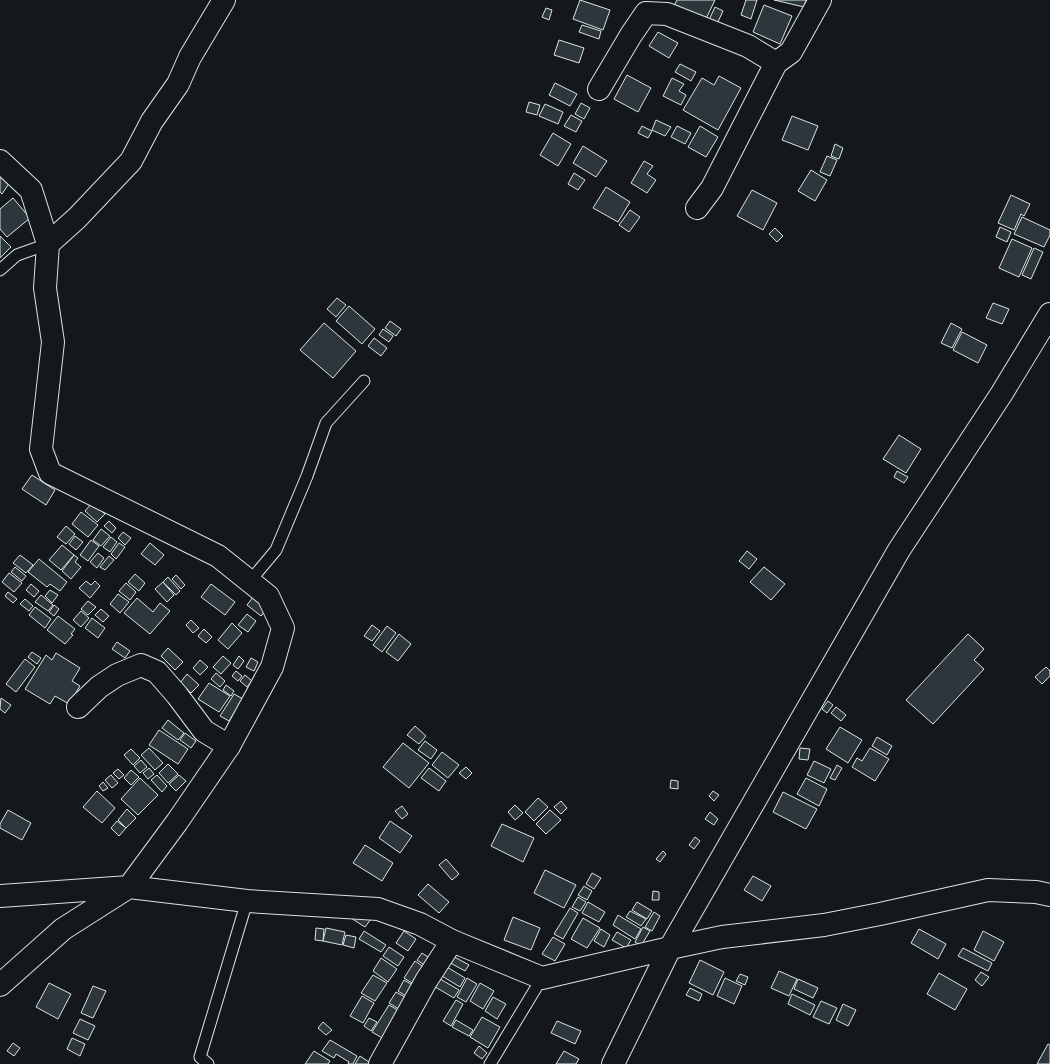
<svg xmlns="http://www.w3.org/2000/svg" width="1050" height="1064" viewBox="0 0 1050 1064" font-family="'Fira Sans',sans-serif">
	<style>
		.building { fill: #2c363c; stroke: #d8e6dc }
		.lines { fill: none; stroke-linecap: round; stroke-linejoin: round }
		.lane-casing { stroke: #d8e6dc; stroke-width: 13 }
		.street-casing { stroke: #d8e6dc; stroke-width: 24 }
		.lane { stroke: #14181c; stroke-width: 11 }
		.street { stroke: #14181c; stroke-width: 22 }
	</style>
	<rect width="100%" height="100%" fill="#14181c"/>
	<!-- building -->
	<g class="building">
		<polygon points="580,0 610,10 603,30 573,19"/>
		<polygon points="677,0 715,0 705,21 674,6"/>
		<polygon points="746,0 757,0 751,19 741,15"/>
		<polygon points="774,0 806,0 804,7"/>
		<polygon points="764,5 792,16 780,44 753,32"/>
		<polygon points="715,7 723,11 716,26 708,22"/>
		<polygon points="546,8 552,10 549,20 542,17"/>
		<polygon points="582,25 601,31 599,39 579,32"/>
		<polygon points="658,32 678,43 669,58 649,46"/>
		<polygon points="559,40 584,48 579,63 554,55"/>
		<polygon points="680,64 696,72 691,81 675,72"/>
		<polygon points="627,75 651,88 638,112 614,99"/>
		<polygon points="719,76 741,88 718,130 683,110 702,78 714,85"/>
		<polygon points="672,78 684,84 679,91 686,95 681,105 663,96"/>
		<polygon points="555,83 577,94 570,106 549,95"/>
		<polygon points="529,102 540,105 537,115 526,112"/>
		<polygon points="581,103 590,108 584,119 575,114"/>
		<polygon points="545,104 563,112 558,124 539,116"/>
		<polygon points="571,115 582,121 576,132 564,126"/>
		<polygon points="792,116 818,126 808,150 782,140"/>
		<polygon points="656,120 671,127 665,136 652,130"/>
		<polygon points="642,126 652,131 648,138 638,133"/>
		<polygon points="677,126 691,133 685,144 671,137"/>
		<polygon points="700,126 718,137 706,157 688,147"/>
		<polygon points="553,133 571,144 558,166 540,155"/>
		<polygon points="835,144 843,148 839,159 831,156"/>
		<polygon points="583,146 607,161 596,177 573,163"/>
		<polygon points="827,156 837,160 830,176 820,172"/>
		<polygon points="644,161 653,166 647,174 656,180 647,193 631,183"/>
		<polygon points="811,170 827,180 815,201 798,191"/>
		<polygon points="574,173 585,180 578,190 568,184"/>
		<polygon points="0,176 10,182 2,194 0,192"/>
		<polygon points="606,187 630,202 618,222 593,208"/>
		<polygon points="752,190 777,203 763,230 737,216"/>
		<polygon points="1011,195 1030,204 1024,216 1021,214 1014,230 998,223"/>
		<polygon points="13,198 30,218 7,237 0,229 0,209"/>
		<polygon points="630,210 640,217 629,232 619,225"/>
		<polygon points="1022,217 1050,230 1050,235 1044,247 1014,234"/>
		<polygon points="1000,227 1011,232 1007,242 996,237"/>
		<polygon points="775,228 783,236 777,242 769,234"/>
		<polygon points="0,236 11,247 0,258"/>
		<polygon points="1012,239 1032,248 1019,277 999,268"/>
		<polygon points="1034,248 1043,252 1031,279 1022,275"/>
		<polygon points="337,298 346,305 336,317 327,309"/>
		<polygon points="993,303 1009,309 1002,324 986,318"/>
		<polygon points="349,306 375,329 362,344 336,321"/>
		<polygon points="390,321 401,329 396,336 385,328"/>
		<polygon points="324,323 356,351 333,378 300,350"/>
		<polygon points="951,323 962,329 952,348 941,343"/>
		<polygon points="383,329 393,336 389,342 379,335"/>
		<polygon points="962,332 987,345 978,363 953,350"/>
		<polygon points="374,338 387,348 381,356 368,346"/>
		<polygon points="899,435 921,449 906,473 883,459"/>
		<polygon points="897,471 908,477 904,483 894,477"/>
		<polygon points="32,475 55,490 46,505 22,489"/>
		<polygon points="92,503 105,514 97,522 85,511"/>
		<polygon points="81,512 98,525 88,537 72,524"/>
		<polygon points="109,521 116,528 112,533 104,526"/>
		<polygon points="66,526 75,534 66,544 57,537"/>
		<polygon points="101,529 110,536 101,546 93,540"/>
		<polygon points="123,532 131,538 125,545 118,538"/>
		<polygon points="75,536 83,542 76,550 69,544"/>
		<polygon points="111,537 117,542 110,552 103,547"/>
		<polygon points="91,540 99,546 88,561 80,555"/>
		<polygon points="119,543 125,547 116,559 111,554"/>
		<polygon points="150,543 164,555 155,565 141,554"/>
		<polygon points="62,545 74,555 61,570 49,560"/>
		<polygon points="747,551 757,559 749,569 739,561"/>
		<polygon points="98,553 104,558 97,568 90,562"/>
		<polygon points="20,555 33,565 26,573 13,563"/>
		<polygon points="74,555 78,558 75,562 81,567 71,579 62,571"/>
		<polygon points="109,556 114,560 105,570 100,567"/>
		<polygon points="39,559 67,582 60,591 50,584 47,587 28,572"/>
		<polygon points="15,567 26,576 22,581 11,572"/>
		<polygon points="764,567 785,584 771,600 750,582"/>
		<polygon points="9,573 22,583 14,592 2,582"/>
		<polygon points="135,574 145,583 139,591 128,582"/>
		<polygon points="176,575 185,585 181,589 172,579"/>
		<polygon points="168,577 180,591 176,595 163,582"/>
		<polygon points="86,581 91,585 95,581 100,586 90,598 79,588"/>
		<polygon points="163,582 174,595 167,602 155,589"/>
		<polygon points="126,583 136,592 130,600 119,591"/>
		<polygon points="31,584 39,591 34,597 26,590"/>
		<polygon points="211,584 235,602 225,615 201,597"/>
		<polygon points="50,590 58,595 52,603 45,596"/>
		<polygon points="8,592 17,599 13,603 5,596"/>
		<polygon points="257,592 271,604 261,616 247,605"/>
		<polygon points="118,594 129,602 120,613 110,604"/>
		<polygon points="41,595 53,605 48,611 35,602"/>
		<polygon points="137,598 153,612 160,603 170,611 150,634 124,613"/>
		<polygon points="25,599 33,606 29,611 20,604"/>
		<polygon points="88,601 96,607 88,615 81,609"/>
		<polygon points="54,605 59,609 54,616 49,612"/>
		<polygon points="35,607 51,619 45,628 29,615"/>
		<polygon points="101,609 109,616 103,622 95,615"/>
		<polygon points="81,611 89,618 81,627 73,620"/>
		<polygon points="247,614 256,621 248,632 238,625"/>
		<polygon points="58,616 75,629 71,634 73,635 65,644 47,630"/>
		<polygon points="92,618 105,628 98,638 85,628"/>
		<polygon points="191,620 199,628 193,633 186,625"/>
		<polygon points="232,623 242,633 228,649 218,640"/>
		<polygon points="372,625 380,631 372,641 364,636"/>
		<polygon points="387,626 396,633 382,652 373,645"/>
		<polygon points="204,629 212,637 206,643 198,636"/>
		<polygon points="399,634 411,644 398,661 386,652"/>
		<polygon points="968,634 984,649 974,660 984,669 933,724 906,700"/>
		<polygon points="117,642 130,651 125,658 112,649"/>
		<polygon points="168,648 183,662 175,670 161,656"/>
		<polygon points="32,652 41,658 37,664 28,657"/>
		<polygon points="56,653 80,668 72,681 80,686 69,704 55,696 50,704 25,689 46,655 52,660"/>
		<polygon points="223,656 231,663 221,674 213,667"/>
		<polygon points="239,656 244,661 238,669 233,665"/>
		<polygon points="251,658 258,662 254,671 246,667"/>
		<polygon points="25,659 35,667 16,692 6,684"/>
		<polygon points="200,660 208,667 200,675 193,668"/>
		<polygon points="1046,667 1050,671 1050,676 1042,684 1035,677"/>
		<polygon points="236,671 242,676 238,681 232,676"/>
		<polygon points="216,673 225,681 220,687 211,679"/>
		<polygon points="187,674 199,685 191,693 180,683"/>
		<polygon points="245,675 252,681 247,687 240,681"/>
		<polygon points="209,683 230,696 219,712 198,699"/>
		<polygon points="226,685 234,691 231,696 223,690"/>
		<polygon points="234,694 243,699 229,721 220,716"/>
		<polygon points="1,698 11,705 5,713 0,709"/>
		<polygon points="828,701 833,705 827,713 822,709"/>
		<polygon points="836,707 846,715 841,721 831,713"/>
		<polygon points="168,720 184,733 178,740 162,728"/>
		<polygon points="415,726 426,736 419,744 407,735"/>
		<polygon points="840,727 862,740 848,763 826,749"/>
		<polygon points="159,730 188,749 178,764 149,745"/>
		<polygon points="185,733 196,741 191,748 180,740"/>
		<polygon points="877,737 892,746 887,755 872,746"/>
		<polygon points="425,741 437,750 431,759 418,750"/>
		<polygon points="403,743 429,763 409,788 383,767"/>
		<polygon points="149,748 163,763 155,770 141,755"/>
		<polygon points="800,748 810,749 808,760 799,759"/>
		<polygon points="870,748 889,759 875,781 852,767 857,758 862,761"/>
		<polygon points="131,749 140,758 133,765 124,755"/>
		<polygon points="442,752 459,765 448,778 432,765"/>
		<polygon points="141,760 147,767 140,773 134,766"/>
		<polygon points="814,761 831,769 824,783 807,775"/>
		<polygon points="168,764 178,774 168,783 159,773"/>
		<polygon points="837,765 842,768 835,780 830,778"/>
		<polygon points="466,767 472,773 466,779 459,773"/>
		<polygon points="149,768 154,774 148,779 143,773"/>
		<polygon points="429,768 446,781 439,791 421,778"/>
		<polygon points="118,769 124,775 119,779 113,773"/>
		<polygon points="131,770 139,777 131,785 124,778"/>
		<polygon points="111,775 118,783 112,788 105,780"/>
		<polygon points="157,775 167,786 162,792 151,780"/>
		<polygon points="179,775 186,781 176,791 169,784"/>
		<polygon points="140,778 158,795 138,815 121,799"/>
		<polygon points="806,778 827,789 819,806 797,794"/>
		<polygon points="671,780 678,781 678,789 670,788"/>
		<polygon points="103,782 108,788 103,791 99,786"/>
		<polygon points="97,791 115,808 102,823 83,807"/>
		<polygon points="713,791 719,795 714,801 709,796"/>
		<polygon points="783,792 817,809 806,829 773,812"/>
		<polygon points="538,798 548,807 534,821 525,812"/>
		<polygon points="561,801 567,808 561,814 554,807"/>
		<polygon points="515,805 523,813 515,820 508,812"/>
		<polygon points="402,806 408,814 402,819 395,811"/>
		<polygon points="127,809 136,818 126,828 118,820"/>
		<polygon points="8,810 31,823 22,840 0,828 0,824"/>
		<polygon points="550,810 561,820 546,834 536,824"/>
		<polygon points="710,812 718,819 714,825 705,819"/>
		<polygon points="117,821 126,828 119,836 111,828"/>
		<polygon points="390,821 412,836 400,853 379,838"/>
		<polygon points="502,824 534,838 523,862 491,846"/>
		<polygon points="695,837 700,841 694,849 689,845"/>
		<polygon points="365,845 393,863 382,881 353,863"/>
		<polygon points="663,851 666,854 660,862 656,859"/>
		<polygon points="446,859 459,874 452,880 439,865"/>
		<polygon points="545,870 576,885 564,908 534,893"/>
		<polygon points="592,873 601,878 594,889 586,884"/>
		<polygon points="753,876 771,886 762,901 744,890"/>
		<polygon points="428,884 449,902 439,913 418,895"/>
		<polygon points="584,886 592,891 587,900 578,895"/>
		<polygon points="653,891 659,892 659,900 652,900"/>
		<polygon points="578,897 586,902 580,911 572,907"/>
		<polygon points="588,902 605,912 599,922 582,913"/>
		<polygon points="637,902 652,911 647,919 632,910"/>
		<polygon points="570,908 578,913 563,939 554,934"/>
		<polygon points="630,911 646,919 641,926 626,917"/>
		<polygon points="654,912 660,916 652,931 645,927"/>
		<polygon points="618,915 641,929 635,939 613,925"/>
		<polygon points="513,917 540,928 531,950 504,940"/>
		<polygon points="351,918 371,919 365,927"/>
		<polygon points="583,918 600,928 587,948 571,939"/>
		<polygon points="643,927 650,931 641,946 635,942"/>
		<polygon points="316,928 324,929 323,941 315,940"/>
		<polygon points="326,928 345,932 342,945 323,941"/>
		<polygon points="601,929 610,935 604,947 594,941"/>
		<polygon points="919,929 946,944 938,959 911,943"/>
		<polygon points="364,931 386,945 381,952 359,939"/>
		<polygon points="404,931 416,939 408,951 396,943"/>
		<polygon points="983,931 1004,942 994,961 974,950"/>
		<polygon points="617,932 631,940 626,948 612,940"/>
		<polygon points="346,935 356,937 354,948 343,945"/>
		<polygon points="553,937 565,944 555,961 542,954"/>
		<polygon points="389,947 404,957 398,966 383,956"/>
		<polygon points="963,948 992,963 988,971 958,956"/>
		<polygon points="422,953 434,961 429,968 417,960"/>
		<polygon points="449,954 469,965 465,971 445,960"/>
		<polygon points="381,958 397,969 388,982 373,971"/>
		<polygon points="700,960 724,972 713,995 689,983"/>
		<polygon points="415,961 428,970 417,986 404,978"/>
		<polygon points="442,964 465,978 460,987 437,973"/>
		<polygon points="779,971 797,979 789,996 771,988"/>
		<polygon points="981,972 989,977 982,986 975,980"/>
		<polygon points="939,973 967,989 955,1010 927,994"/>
		<polygon points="740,974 748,977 745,985 736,981"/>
		<polygon points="373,975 387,983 375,1001 361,993"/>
		<polygon points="435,976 459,990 454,998 430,984"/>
		<polygon points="467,978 477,984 466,1002 457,997"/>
		<polygon points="725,978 742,986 734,1004 717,996"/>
		<polygon points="798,979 818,988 813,998 794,989"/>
		<polygon points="404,980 416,987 409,998 398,991"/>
		<polygon points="49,983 71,994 58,1019 36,1007"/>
		<polygon points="480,983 494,991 483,1009 470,1001"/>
		<polygon points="93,986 106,991 93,1018 81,1013"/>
		<polygon points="690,988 702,994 699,1001 686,995"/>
		<polygon points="396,992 410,1000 402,1011 389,1003"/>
		<polygon points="792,994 815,1005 810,1015 788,1004"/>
		<polygon points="362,996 374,1003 363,1023 350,1016"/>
		<polygon points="493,997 506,1004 497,1019 485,1011"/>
		<polygon points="456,1000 463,1004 451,1026 443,1021"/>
		<polygon points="821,1001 837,1008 829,1024 813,1017"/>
		<polygon points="843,1004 856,1010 848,1026 836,1020"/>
		<polygon points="389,1005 401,1012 384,1039 372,1032"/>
		<polygon points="482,1017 500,1027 488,1048 470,1037"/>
		<polygon points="369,1018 377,1022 371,1031 364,1026"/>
		<polygon points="80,1019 95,1026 88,1040 73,1033"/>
		<polygon points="456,1020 473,1030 469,1036 452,1027"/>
		<polygon points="557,1021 581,1031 575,1044 551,1033"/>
		<polygon points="323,1022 332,1030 326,1035 318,1028"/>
		<polygon points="72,1038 85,1044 80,1056 67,1049"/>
		<polygon points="330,1040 357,1056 353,1064 348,1064 349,1062 336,1054 334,1058 322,1051"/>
		<polygon points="13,1043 20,1048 14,1056 7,1051"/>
		<polygon points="1048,1044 1050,1045 1050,1064 1037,1064"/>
		<polygon points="479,1046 487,1053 482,1059 474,1053"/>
		<polygon points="314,1051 330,1061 328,1064 305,1064"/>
		<polygon points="564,1051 579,1059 576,1064 556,1064"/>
		<polygon points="360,1056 372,1064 355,1064"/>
	</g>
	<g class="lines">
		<defs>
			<g id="lane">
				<polyline points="0,270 17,255 48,244"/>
				<polyline points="250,581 276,550 307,476 326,423 364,381"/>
				<polyline points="208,1064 200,1057 247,901"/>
				<polyline points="490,1064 542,978"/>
			</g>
			<g id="street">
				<polyline points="599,89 631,35 646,13 667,14 748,46 776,63"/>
				<polyline points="0,161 31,190 48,244"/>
				<polyline points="697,208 712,188 776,63 791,52 820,0"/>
				<polyline points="78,707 99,687 117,675 141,665 157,672 177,695 204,731 229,746"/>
				<polyline points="0,896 129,887 177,822 229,746 272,667 283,628 268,596 218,556 50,473 41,449 53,342 45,288 48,244 77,218 131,161 152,121 178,84 190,57 224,0"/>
				<polyline points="0,985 63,929 129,887 247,901 378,909 420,924 452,941 542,978 670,948 722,937 824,925 880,914 988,890 1036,892 1050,895"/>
				<polyline points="380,1064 426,981 452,941"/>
				<polyline points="613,1064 670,948 899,550 1002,393 1050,314"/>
			</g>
		</defs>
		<!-- lane casing -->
		<use href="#lane" class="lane-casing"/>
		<!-- street casing -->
		<use href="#street" class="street-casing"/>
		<!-- lane -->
		<use href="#lane" class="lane"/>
		<!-- street -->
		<use href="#street" class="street"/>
	</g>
</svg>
